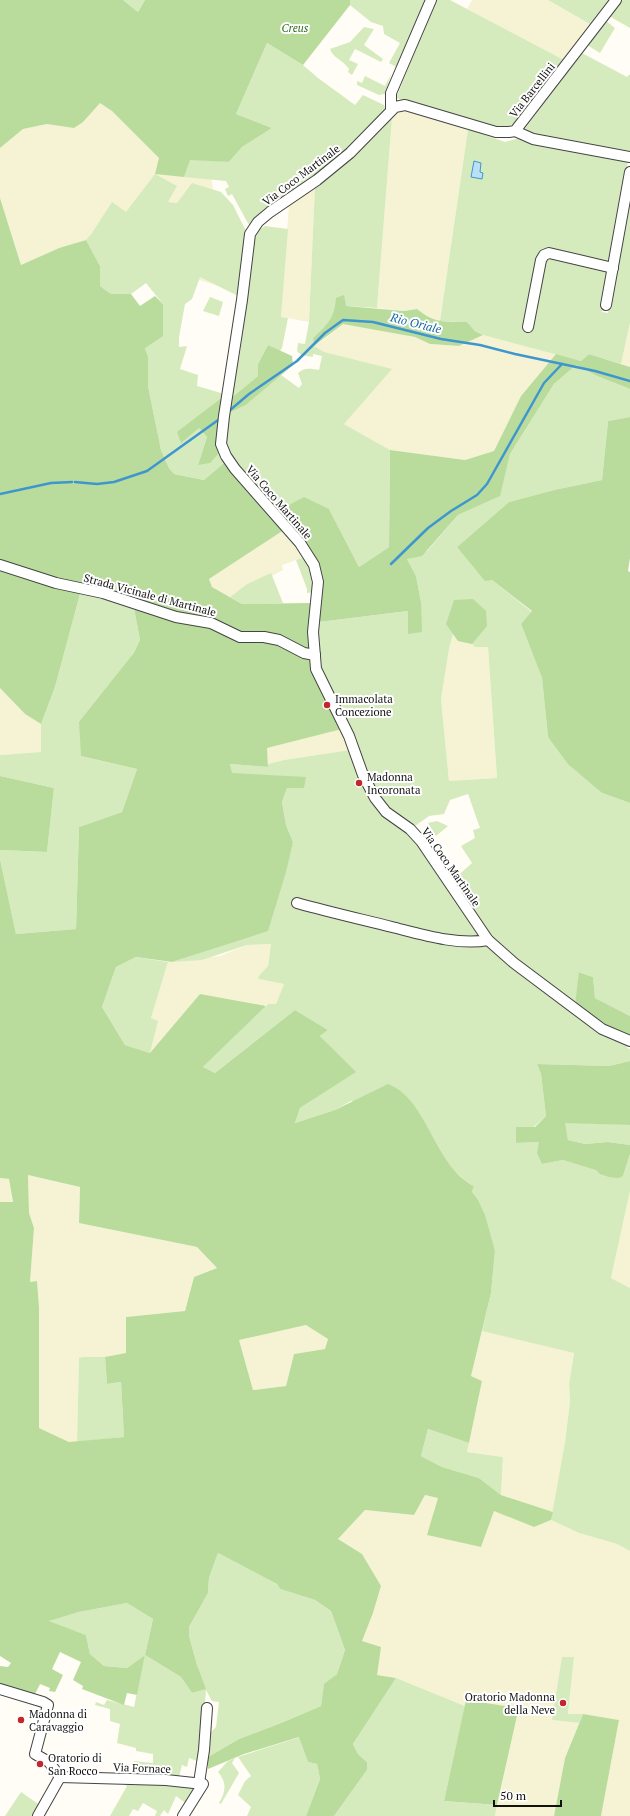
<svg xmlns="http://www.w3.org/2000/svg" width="630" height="1816" viewBox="0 0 630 1816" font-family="'PT Serif',serif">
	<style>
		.farmland { fill: #f6f3d4 }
		.green { fill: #d5ebbd; fill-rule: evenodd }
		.forest { fill: #b9dc9c; fill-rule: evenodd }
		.water { fill: #b9e0f7; stroke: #3f96cf }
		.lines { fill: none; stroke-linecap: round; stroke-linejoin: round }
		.stream { stroke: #3f96cf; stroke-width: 2.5 }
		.minor-casing { stroke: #444; stroke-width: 12 }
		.minor { stroke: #fff; stroke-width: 10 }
		.poi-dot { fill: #c4262e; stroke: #fff; stroke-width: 1.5 }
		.labels { text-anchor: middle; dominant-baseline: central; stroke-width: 4; stroke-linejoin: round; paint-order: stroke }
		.park-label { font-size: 11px; font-style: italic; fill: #2f6b1f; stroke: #fff }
		.street-label { font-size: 11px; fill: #111; stroke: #fff }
		.poi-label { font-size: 11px; fill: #111; stroke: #fff; text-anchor: start }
		.water-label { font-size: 12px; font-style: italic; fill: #1768a6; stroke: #fff }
	</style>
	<rect width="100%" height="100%" fill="#fffdf5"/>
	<!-- farmland -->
	<g class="farmland">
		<polygon points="472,0 548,0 590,25 564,60 467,9"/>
		<polygon points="91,93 155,148 211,174 213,189 238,292 151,265 92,233 86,240 59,248 21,265 0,198 0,148 23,129 47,124 65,126"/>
		<polygon points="405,111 468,129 440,321 428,318 417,309 404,311 377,308 392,118 395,114"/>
		<polygon points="315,185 309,322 281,317 289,204"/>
		<polygon points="343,323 415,337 430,344 459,346 483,335 556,354 521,396 494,451 465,460 390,450 344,424 324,352 314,346 325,339"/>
		<polygon points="630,323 630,367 621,364"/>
		<polygon points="284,530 305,557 282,565 283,570 272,576 271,574 247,584 230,597 212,587 209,579"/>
		<polygon points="453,634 458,641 472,644 475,647 488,647 497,778 449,781 441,699 449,649"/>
		<polygon points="0,688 25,714 41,724 41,752 0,755"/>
		<polygon points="342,729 350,750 284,760 268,764 266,748"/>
		<polygon points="271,944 268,966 259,979 284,984 276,1004 268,1004 150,1053 157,1021 151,1018 168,962 220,956 247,945"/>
		<polygon points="28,1175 80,1187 79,1223 197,1247 217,1268 194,1277 185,1311 126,1317 126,1354 105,1357 79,1358 77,1442 69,1442 39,1428 39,1306 37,1281 30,1282 34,1228 29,1213"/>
		<polygon points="0,1178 9,1179 13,1203 0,1202"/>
		<polygon points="630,1191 630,1288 611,1278"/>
		<polygon points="306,1325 328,1338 325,1349 294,1354 286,1386 253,1390 239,1340"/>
		<polygon points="482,1331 574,1352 569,1384 570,1401 565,1442 553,1512 501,1495 503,1457 467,1452 482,1381 471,1376"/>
		<polygon points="425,1495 438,1498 428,1535 481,1547 494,1510 534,1527 551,1520 579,1533 617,1544 630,1551 630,1816 601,1816 619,1720 583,1714 568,1715 574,1657 552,1720 579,1723 565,1758 554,1816 495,1816 517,1716 467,1700 465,1706 396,1678 377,1675 362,1641 373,1613 381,1586 338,1539 365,1510 414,1515"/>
	</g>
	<!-- green -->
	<g class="green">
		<polygon points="123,0 145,0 138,12"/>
		<polygon points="350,0 429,0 398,68 389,63 400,43 384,34 383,26 371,22 350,5"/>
		<polygon points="436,0 450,0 564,60 514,123 506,128 496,127 396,98"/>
		<polygon points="548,0 609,0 591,25"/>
		<polygon points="622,0 630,0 630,28 609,16"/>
		<polygon points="606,21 615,28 600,53 587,45"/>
		<path d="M364 27 374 29 364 45 383 59 381 62 355 49 349 60 358 64 352 75 348 72 349 69C343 60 333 58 330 49L350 42Z"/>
		<polygon points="267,43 303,65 318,78 355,105 363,95 384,105 386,112 350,151 250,227 232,194 228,196 225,189 229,187 226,181 184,177 190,159 229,162 242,147 272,128 236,114"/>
		<polygon points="582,53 627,77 630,74 630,157 529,134 524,130"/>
		<polygon points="391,74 385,94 379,95 357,85 357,81 362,83 365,76 385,86"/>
		<path d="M392 118 377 308 346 306 335 312 330 322 313 338 314 346 324 352 392 369 344 424 390 450 389 547 359 567 329 509 276 512 235 466 226 447 229 413 246 405 281 375 299 388 302 384 298 373C305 367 311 369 319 370L322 356 313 354V357L301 355 297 351 298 343 305 344 309 322 315 185 341 167Z"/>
		<polygon points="468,129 505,142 519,138 628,159 612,264 602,312 608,313 630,184 630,323 621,364 589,354 581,361 483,335 475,331 467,322 440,321"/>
		<polygon points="155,174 177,186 168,202 177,203 192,183 221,192 233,205 246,231 238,296 200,277 192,299 185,304 179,337 179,347 187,346 180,369 198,375 197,386 221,393 224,396 199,428 207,437 198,465 220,452 224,463 204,480 174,474 169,468 161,450 148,386 148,357 145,348 163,304 146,283 131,294 111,294 100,286 100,266 86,240 92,233 112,202 126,212"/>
		<path d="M265 226 288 229 281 317 288 318 282 348 280 351 268 345 258 364V376L231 398C235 378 240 358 242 338 246 302 245 264 258 230Z"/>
		<polygon points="210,297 223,302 219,316 203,311"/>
		<path d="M576 365 597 376 630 389V417L608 421 602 480 554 490 509 502 457 547 492 580 532 612 521 624 542 678 548 737 602 793 630 803V1016L595 998 593 977 580 972 575 1004 515 959 491 937 453 880 472 863 461 846 475 838 473 830 480 828 468 794 450 800 444 814 429 816 415 826 401 819 379 797 318 667 319 622 408 611 421 602 416 576 407 559 427 551 458 515 499 496 510 454 554 384ZM453 634 458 641 472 644 475 647H488L497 778 449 781 441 699 449 649Z"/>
		<path d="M305 557C311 569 312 579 313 592L307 593V589L296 560Z"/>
		<polygon points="271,573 283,603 242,604 230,597 247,584"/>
		<polygon points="84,579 130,587 140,640 81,756 137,769 122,812 79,827 76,929 16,934 0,859 0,850 47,852 54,788 0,776 0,755 41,752 41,724 55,687"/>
		<path d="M350 750 356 768 411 834 487 944 628 1043 627 1048 630 1049V1061L609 1066 537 1064 541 1074 546 1116 516 1143 539 1142 542 1164 563 1160 623 1176 630 1154V1191L611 1278 630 1288V1551L617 1544 579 1533 551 1520 565 1442 570 1401 569 1384 574 1353 482 1331 491 1293 495 1251 477 1198 472 1192 474 1186C448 1173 429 1133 416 1108L351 1101 335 1110 295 1123 300 1108 355 1072 320 1036 328 1030 295 1010 215 1073 203 1067 268 1004H276L284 984 259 979 258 977 268 966 271 944 247 945 202 960 172 962 268 930 293 842 286 825 282 802 287 788 231 773 230 764 268 767V764L284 760Z"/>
		<polygon points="437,821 448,826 436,836 428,823"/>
		<polygon points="136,957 168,962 151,1018 158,1021 150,1053 125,1045 102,1007 116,967"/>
		<polygon points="564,1122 630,1125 630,1145 608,1142 585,1144 568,1140"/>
		<polygon points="83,1357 105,1357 107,1384 121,1382 124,1437 77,1442 79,1358"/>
		<polygon points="428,1429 469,1443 467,1452 503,1457 501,1495 479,1478 442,1467 421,1456"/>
		<polygon points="218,1553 277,1584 280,1589 315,1600 331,1611 345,1650 337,1674 324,1685 321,1706 281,1723 239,1739 208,1757 211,1732 216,1727 219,1702 212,1701 206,1690 200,1762 189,1758 187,1767 182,1765 179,1777 134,1776 134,1761 153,1763 153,1754 136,1751 136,1748 117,1743 120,1724 110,1721 110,1709 95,1705 96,1702 104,1705 107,1700 134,1707 145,1655 127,1668 104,1666 90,1654 86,1635 48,1621 79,1612 127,1603 153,1619 145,1655 181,1677 192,1693 205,1689 197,1665 189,1636 189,1627 208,1593 209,1578"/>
		<polygon points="562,1657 574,1657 568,1714 583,1714 579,1723 552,1720"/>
		<polygon points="396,1678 465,1706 444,1801 497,1805 495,1816 334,1816 367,1770 367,1762 358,1754 353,1744"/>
		<polygon points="300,1737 308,1762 317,1764 320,1779 306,1816 247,1816 251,1807 238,1795 245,1781 251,1776 238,1757"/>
		<path d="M235 1758 232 1763 239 1773 221 1804 219 1803C226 1791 227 1783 218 1772L228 1761Z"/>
		<polygon points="120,1782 197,1785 188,1805 176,1796 168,1814 164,1810 160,1816 155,1816 157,1811 143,1803 138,1811 133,1809 129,1816 110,1816 127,1786"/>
		<polygon points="21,1792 41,1806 34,1816 5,1816"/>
	</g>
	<!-- forest -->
	<g class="forest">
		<polygon points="0,0 123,0 138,12 145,0 350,0 350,5 303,65 267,43 236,114 272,128 242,147 229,162 190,160 184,177 155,174 159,158 112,111 100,103 83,122 74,128 47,124 23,129 0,148"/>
		<path d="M0 198 21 265 59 248 86 240 100 266V286L111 294H131L140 306 155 296 163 304V336L145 348 148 357V386L161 450 169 468 174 474 204 480 224 463 284 530 209 579 212 587 242 604 310 603 311 667 342 729 267 748 268 767 230 764 232 773 306 777 304 788H287L282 802 286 825 293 842 286 872 268 931 172 962 136 957 116 967 102 1007 125 1045 150 1053 200 994 266 1006 203 1067 215 1073 295 1010 328 1030 320 1036 356 1072 300 1108 295 1123 335 1110 388 1084C428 1099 433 1165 474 1186L472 1192 477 1198 485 1215 495 1251 491 1293 471 1376 482 1381 469 1443 428 1429 421 1456 442 1467 479 1478 501 1495 553 1512 551 1520 534 1527 494 1511 481 1547 427 1535 438 1498 425 1495 414 1515 365 1510 338 1539 362 1554 381 1586 373 1613 362 1641 381 1647 377 1675 396 1678 353 1744 358 1754 367 1762V1770L334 1816H306L320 1779 317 1764 308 1762 299 1737 244 1754 208 1769V1757L239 1739 281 1723 321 1706 324 1684 337 1674 345 1650 331 1611 315 1600 280 1589 277 1584 218 1553 209 1578 208 1593 189 1627V1636L197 1665 206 1689 192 1693 181 1677 145 1655 137 1695 127 1693 124 1705 82 1689 83 1686 73 1680 81 1662 60 1652 52 1669 63 1675 55 1692 49 1691 50 1688 40 1684 34 1696 0 1688V1666L8 1667 11 1663 0 1656V1202H13L9 1179 0 1178V859L16 934 76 929 79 827 122 812 137 769 81 756 79 722 133 654 140 640 130 587 84 579 55 687 41 724 25 714 0 688ZM28 1175 80 1187 79 1223 197 1247 217 1268 194 1277 185 1311 126 1317V1353L105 1357 107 1384 121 1382 124 1437 69 1442 39 1428V1307L37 1281 30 1282 34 1228 29 1213ZM306 1325 328 1339 325 1349 294 1354 286 1386 253 1390 239 1340ZM127 1603 153 1619 145 1655 127 1668 104 1666 90 1654 86 1635 49 1621 79 1612Z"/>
		<path d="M344 295 346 306 404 311 417 309C435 324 445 321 467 322L475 331 483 335 459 346 430 344 415 337 343 324 314 346 313 338C329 323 334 319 336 298Z"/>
		<polygon points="268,345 292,356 293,365 246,405 229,413 231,398 258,376 258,364"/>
		<polygon points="556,354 581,361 589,354 630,367 630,389 597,376 576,365 554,384 510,454 500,496 458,515 422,556 407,559 416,576 421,602 422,632 408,634 408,611 319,622 320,582 276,512 304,497 329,509 359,567 389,547 390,450 465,460 494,451 521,396"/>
		<polygon points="224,396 220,452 210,463 198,465 207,437 199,428 181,443 177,432"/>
		<polygon points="630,417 630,558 628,571 630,572 630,803 602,793 568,764 548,737 542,678 521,624 532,611 492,580 485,581 457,547 509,502 554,490 602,480 608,421"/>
		<polygon points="473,599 486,611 487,626 472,644 458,641 446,624 454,600"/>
		<polygon points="0,776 54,788 47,852 0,850"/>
		<polygon points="579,972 593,977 595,998 630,1016 630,1037 604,1027 575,1004"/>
		<polygon points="630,1061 630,1125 565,1123 568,1140 585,1144 608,1142 630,1145 630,1154 623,1176 618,1178 609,1177 600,1174 596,1170 563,1160 542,1164 537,1153 539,1142 516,1143 516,1127 535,1127 546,1116 541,1074 537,1064 609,1066"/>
		<polygon points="466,1700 512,1707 517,1716 497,1805 444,1801"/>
		<polygon points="583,1714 619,1720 601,1816 554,1816 565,1758"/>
	</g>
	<!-- water -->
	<polygon class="water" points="474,161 481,163 480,172 483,173 482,179 471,177"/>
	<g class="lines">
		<!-- stream -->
		<g class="stream">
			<polyline points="229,411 249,394 297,361 325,333 343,320 373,322 441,339 480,345 515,354 595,371 630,381"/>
			<polyline points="75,482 97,484 114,482 147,471 221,418"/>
			<polyline points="0,494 51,483 72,482"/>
			<polyline points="391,564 428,528 451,511 477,495 487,484 544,383 562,364"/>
		</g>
		<defs>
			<g id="minor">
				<polyline points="616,0 515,131 509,132 496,132 405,105 395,107 350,153 317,180 270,212 258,222 250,234 242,300 224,416 221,444 226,456 235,469 300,543 314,565 318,582 313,632 316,669 349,736 363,775 375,798 386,812 410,829 421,841 488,940 514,963 602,1029 630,1041"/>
				<polyline points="391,110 391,93 431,0"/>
				<polyline points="515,131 533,139 630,157"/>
				<polyline points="606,305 630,172"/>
				<polyline points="528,327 541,260 544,255 549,253 613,268"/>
				<polyline points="0,565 56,583 103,593 176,617 211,623 240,637 264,637 279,640 304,653 315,655"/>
				<path d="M297 903C329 912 360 919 392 927 420 934 459 946 488 940"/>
				<polyline points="0,1689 43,1702 48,1705 35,1754 49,1762 60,1777 38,1816"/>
				<polyline points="60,1777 166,1780 203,1784 183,1816"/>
				<polyline points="199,1783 204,1750 207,1708"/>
			</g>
		</defs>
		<!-- minor casing -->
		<use href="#minor" class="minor-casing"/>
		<!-- minor -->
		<use href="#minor" class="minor"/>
	</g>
	<!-- markers -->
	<g class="poi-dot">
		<circle cx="327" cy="705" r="4"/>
		<circle cx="359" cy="783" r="4"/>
		<circle cx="563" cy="1703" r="4"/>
		<circle cx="21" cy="1720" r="4"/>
		<circle cx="40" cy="1764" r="4"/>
	</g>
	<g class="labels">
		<!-- park labels -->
		<g class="park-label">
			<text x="295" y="28">Creus</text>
		</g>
		<!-- street labels -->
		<g class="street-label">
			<text transform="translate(532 90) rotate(-52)">Via Barcellini</text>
			<text transform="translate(301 175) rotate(-37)">Via Coco Martinale</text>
			<text transform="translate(279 502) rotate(49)">Via Coco Martinale</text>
			<text transform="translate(150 595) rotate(15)">Strada Vicinale di Martinale</text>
			<text transform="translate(451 867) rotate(55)">Via Coco Martinale</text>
			<text transform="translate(142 1768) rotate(2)">Via Fornace</text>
		</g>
		<!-- poi labels -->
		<g class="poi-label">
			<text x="335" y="699">Immacolata<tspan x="335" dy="13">Concezione</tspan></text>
			<text x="367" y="777">Madonna<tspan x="367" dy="13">Incoronata</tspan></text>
			<text x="555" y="1697" text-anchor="end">Oratorio Madonna<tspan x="555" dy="13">della Neve</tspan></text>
			<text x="29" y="1714">Madonna di<tspan x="29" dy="13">Caravaggio</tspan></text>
			<text x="48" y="1758">Oratorio di<tspan x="48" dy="13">San Rocco</tspan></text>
		</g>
		<!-- water labels -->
		<g class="water-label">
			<text transform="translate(416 323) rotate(14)">Rio Oriale</text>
		</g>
	</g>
	<!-- scale -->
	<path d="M494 1800v6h67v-6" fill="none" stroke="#111111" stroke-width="2"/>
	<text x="500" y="1800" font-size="12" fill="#111111" stroke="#ffffff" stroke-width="3" paint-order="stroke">50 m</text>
</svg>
